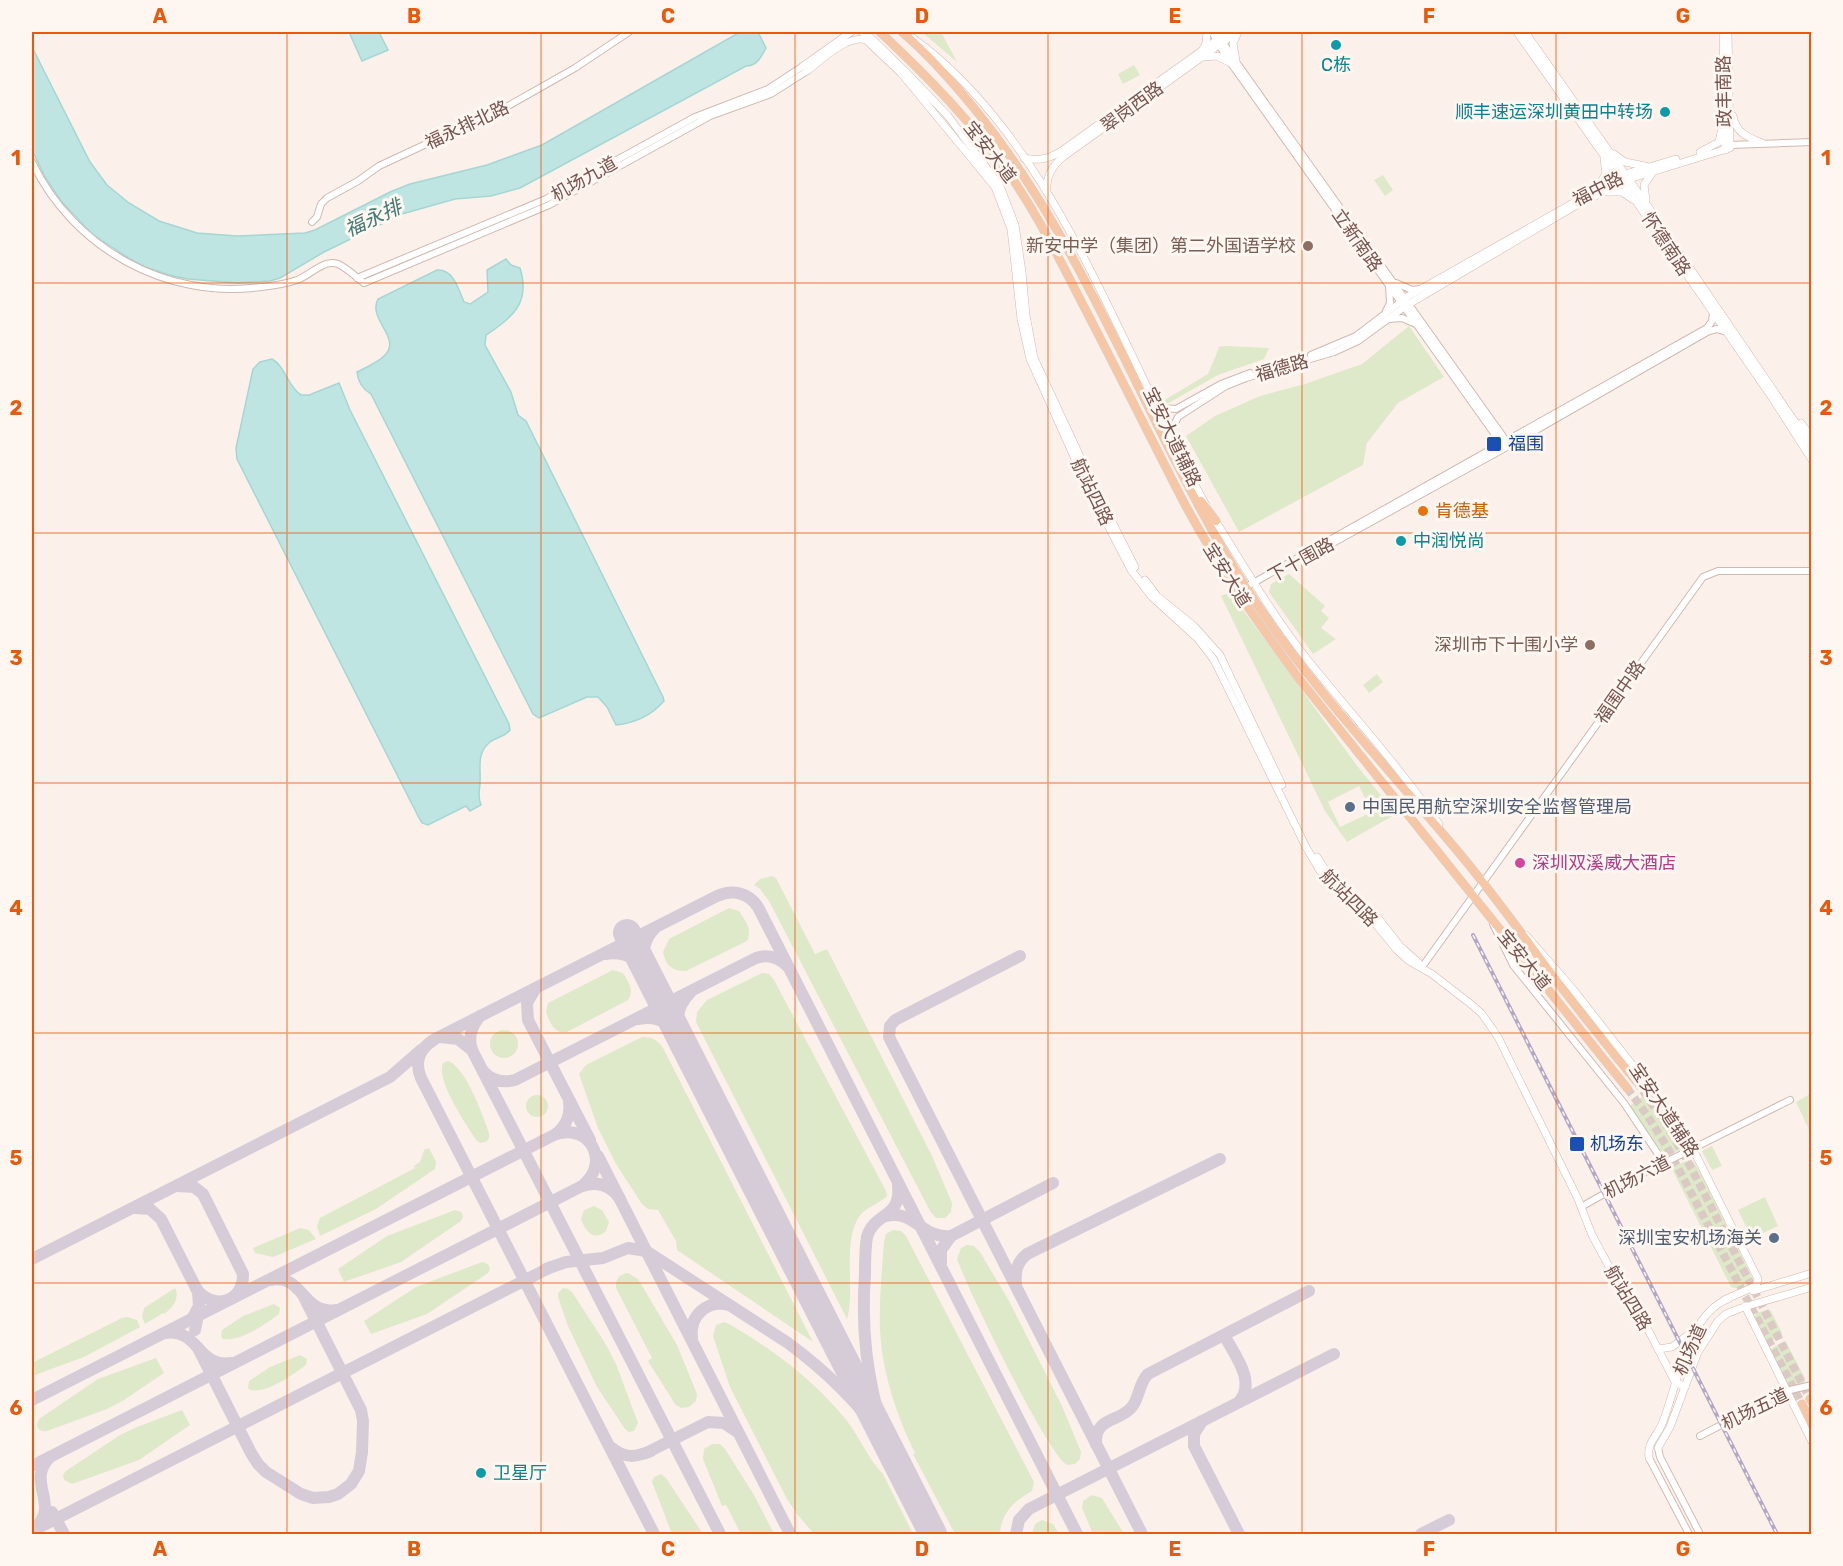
<svg xmlns="http://www.w3.org/2000/svg" width="1843" height="1566" viewBox="0 0 1843 1566" font-family="Rubik,'Noto Sans SC',sans-serif">
	<style>
		.green { fill: #dde9c8; fill-rule: evenodd }
		.water { fill: #bfe5e2; stroke: #a5d6d3; stroke-width: 1.5 }
		.lines { fill: none; stroke-linecap: round; stroke-linejoin: round }
		.taxiway { stroke: #d6ccd8; stroke-width: 12 }
		.runway { stroke: #d6ccd8; stroke-width: 28 }
		.primary-tunnel { stroke: #dacac3; stroke-width: 8; stroke-dasharray: 8 4; stroke-linecap: butt }
		.tertiary-casing { stroke: #cfb9b2; stroke-width: 8 }
		.secondary-casing { stroke: #d2b8b0; stroke-width: 8 }
		.primary-casing { stroke: #d8cfcd; stroke-width: 9 }
		.tertiary { stroke: #fff; stroke-width: 6 }
		.secondary { stroke: #fff; stroke-width: 7 }
		.primary { stroke: #f6c7a6; stroke-width: 8 }
		.rail-casing { stroke: #b1a8c6; stroke-width: 4 }
		.rail { stroke: #fef6f0; stroke-width: 1.5; stroke-dasharray: 4.5; stroke-linecap: butt }
		.grid { fill: none; stroke: #e8590c; stroke-width: 1.5; stroke-opacity: 0.55 }
		.culture-dot { fill: #0f9aa8; stroke: #fef6f0; stroke-width: 2 }
		.education-dot { fill: #8d6e63; stroke: #fef6f0; stroke-width: 2 }
		.transit-dot { fill: #1a4fb4; stroke: #fef6f0; stroke-width: 2 }
		.food-dot { fill: #e8710a; stroke: #fef6f0; stroke-width: 2 }
		.service-dot { fill: #5c6f8a; stroke: #fef6f0; stroke-width: 2 }
		.hotel-dot { fill: #d1479c; stroke: #fef6f0; stroke-width: 2 }
		.labels { text-anchor: middle; dominant-baseline: central; stroke-width: 6; stroke-linejoin: round; paint-order: stroke }
		.culture-label { font-size: 18px; fill: #0d838f; stroke: #fef6f0; text-anchor: start }
		.street-label { font-size: 18px; fill: #75534e; stroke: #fef6f0 }
		.education-label { font-size: 18px; fill: #785e54; stroke: #fef6f0; text-anchor: end }
		.transit-label { font-size: 18px; fill: #164399; stroke: #fef6f0; text-anchor: start }
		.food-label { font-size: 18px; fill: #c56008; stroke: #fef6f0; text-anchor: start }
		.service-label { font-size: 18px; fill: #4e5e75; stroke: #fef6f0; text-anchor: start }
		.hotel-label { font-size: 18px; fill: #b23c85; stroke: #fef6f0; text-anchor: start }
		.water-label { font-size: 20px; font-style: italic; fill: #427976; stroke: #fef6f0 }
		.neatline { fill: none; stroke: #e8590c; stroke-width: 2 }
		.grid-label { font-size: 20px; text-anchor: middle; font-weight: bold; fill: #e8590c }
	</style>
	<rect width="100%" height="100%" fill="#fcf1ea"/>
	<!-- green -->
	<g class="green">
		<polygon points="922,32 941,32 957,62"/>
		<polygon points="1134,65 1140,75 1123,84 1118,74"/>
		<polygon points="1383,175 1393,190 1385,196 1374,180"/>
		<polygon points="1409,326 1444,377 1398,403 1367,443 1363,465 1239,532 1186,436 1215,416 1260,396 1305,384 1362,364"/>
		<polygon points="1226,346 1269,348 1264,359 1218,375 1165,405 1163,401 1208,374 1219,348 1218,347"/>
		<polygon points="1289,574 1325,606 1321,611 1329,618 1321,628 1336,639 1313,654 1269,592 1271,584"/>
		<path d="M1230 592 1358 767 1396 814 1347 842 1325 811 1221 596ZM1359 786 1372 812 1340 827 1328 802Z"/>
		<polygon points="1377,674 1383,682 1369,693 1363,685"/>
		<polygon points="772,876 776,878 815,954 827,949 932,1156 952,1203 951,1212 945,1218 936,1218 930,1211 769,901 760,889 754,885 760,879"/>
		<path d="M729 908 739 911C745 920 753 930 747 941L686 971C673 972 665 965 663 952L669 939Z"/>
		<path d="M613 970 623 973C628 981 635 991 628 1000L567 1032C554 1034 550 1023 546 1012L548 1003Z"/>
		<path d="M762 973 769 974 774 980 886 1191 887 1196C880 1203 870 1206 863 1212 840 1235 856 1290 847 1319L696 1022 697 1012 707 1000Z"/>
		<circle cx="504" cy="1044" r="14"/>
		<path d="M642 1037C652 1037 658 1040 663 1048L813 1342 677 1250 676 1241 658 1210 648 1209 642 1204 616 1164 598 1128 579 1074 586 1065Z"/>
		<path d="M448 1061C466 1067 483 1116 489 1133V1138L486 1142 480 1143 476 1140C467 1126 435 1079 443 1063Z"/>
		<polygon points="1648,1093 1683,1145 1682,1149 1667,1156 1664,1155 1630,1106"/>
		<polygon points="1810,1094 1812,1098 1811,1134 1796,1102"/>
		<circle cx="537" cy="1106" r="11"/>
		<polygon points="1712,1146 1722,1166 1712,1170 1702,1151"/>
		<polygon points="429,1148 436,1162 435,1169 376,1209 320,1236 317,1226 320,1218 415,1168 414,1166 420,1162 424,1150"/>
		<polygon points="1689,1160 1694,1162 1703,1178 1754,1282 1735,1288 1731,1287 1673,1171 1674,1166"/>
		<polygon points="1765,1197 1778,1226 1752,1238 1738,1210"/>
		<path d="M594 1206 602 1210 609 1222 606 1231C594 1242 585 1231 581 1219L584 1210Z"/>
		<polygon points="455,1210 462,1212 463,1217 461,1221 401,1262 344,1282 338,1269 387,1236"/>
		<polygon points="300,1228 309,1230 316,1239 273,1257 255,1253 253,1248"/>
		<path d="M893 1230 901 1231 906 1236 1034 1482 1032 1491C1014 1501 1001 1513 1000 1534H955L913 1454 915 1453C896 1414 882 1372 880 1329 879 1300 882 1270 884 1241L886 1234Z"/>
		<path d="M967 1245 974 1246 980 1252 1009 1301 1062 1406 1081 1452 1080 1459 1075 1464 1067 1465C1048 1456 967 1288 957 1259L961 1248Z"/>
		<polygon points="482,1262 488,1264 490,1269 488,1273 427,1314 371,1334 364,1321 416,1287"/>
		<path d="M628 1273 638 1279 677 1345 697 1394 696 1401 689 1407 681 1408 675 1404 648 1361 652 1358 616 1288C615 1280 619 1274 628 1273Z"/>
		<path d="M175 1288C180 1298 173 1308 164 1314L163 1313 145 1324 142 1317 144 1308Z"/>
		<polygon points="563,1288 568,1289 572,1292 605,1343 616,1364 638,1423 634,1431 629,1432 625,1429 597,1387 568,1326 558,1297 558,1293"/>
		<path d="M274 1304 280 1308 279 1314C266 1324 240 1342 223 1339L221 1336 222 1330 243 1316Z"/>
		<polygon points="1767,1310 1771,1311 1782,1333 1782,1335 1768,1343 1765,1343 1753,1319 1756,1313"/>
		<polygon points="128,1317 137,1320 140,1327 84,1357 32,1376 32,1363 122,1318"/>
		<path d="M724 1322 731 1325C775 1351 815 1381 847 1421 860 1438 868 1459 883 1474L913 1534H814L797 1514 787 1499 730 1387 713 1336 716 1325Z"/>
		<polygon points="1784,1342 1786,1342 1805,1378 1804,1383 1788,1387 1770,1349"/>
		<path d="M300 1355 307 1359 306 1365C292 1375 267 1394 250 1390L248 1388 249 1381 270 1367Z"/>
		<path d="M156 1358 164 1373 124 1400 107 1409 47 1431C41 1432 38 1430 37 1425L39 1419 98 1379Z"/>
		<polygon points="182,1410 190,1425 139,1460 72,1484 64,1480 63,1475 66,1471 120,1435 137,1427"/>
		<polygon points="712,1444 720,1444 725,1449 754,1495 774,1534 741,1534 726,1505 722,1506 703,1459 704,1449"/>
		<polygon points="661,1474 666,1478 703,1534 672,1534 652,1482 654,1477"/>
		<polygon points="1092,1495 1102,1498 1124,1534 1093,1534 1082,1508 1083,1501"/>
		<polygon points="1042,1520 1053,1524 1059,1534 1032,1534 1035,1524"/>
	</g>
	<!-- water -->
	<g class="water">
		<polygon points="349,32 379,32 388,50 362,61"/>
		<path d="M740 32H758L766 48C761 57 757 66 746 66L520 188 491 196 455 199 402 214 324 252 280 278 270 281 236 283 188 279 169 275 145 267 130 259 93 235 61 201 45 177 32 150V47L90 162 107 185 129 203 159 221 197 233 237 236 305 233 315 230 390 192 410 184 487 165 542 145Z"/>
		<path d="M506 259 511 265 520 268C531 303 512 318 486 335L485 345 511 392 518 415 526 421 663 697 664 701C651 716 635 723 616 725L607 707 598 697H587L539 718 533 714 371 394C362 389 358 382 357 372 365 368 379 362 385 355 402 338 367 319 378 299L437 270C454 269 458 289 464 302L470 304 488 292 487 270Z"/>
		<path d="M272 359C286 367 287 386 301 395H309L339 383 350 410 509 724 510 730C505 737 496 737 490 742 476 754 481 766 480 782 480 791 477 795 481 805L470 811 466 806 428 825 422 823 419 818 237 459 236 448 253 369 260 362Z"/>
	</g>
	<g class="lines">
		<!-- taxiway -->
		<g class="taxiway">
			<path d="M605 954C623 951 638 958 648 974"/>
			<polyline points="1020,956 895,1020 890,1026 889,1037 1142,1534"/>
			<path d="M646 970C641 954 643 940 655 928"/>
			<polyline points="535,989 527,1003 528,1020 590,1140"/>
			<path d="M639 1019C657 1015 671 1023 681 1039"/>
			<path d="M679 1035C675 1019 678 1005 690 993"/>
			<polyline points="440,1037 458,1039 472,1050 720,1534"/>
			<path d="M472 1050C468 1037 471 1027 480 1016"/>
			<path d="M483 1071C492 1081 503 1083 515 1080L756 958C768 954 778 957 787 966"/>
			<path d="M556 1134C567 1125 571 1114 569 1101"/>
			<polyline points="598,1156 790,1534"/>
			<path d="M177 1186 194 1187 203 1194 243 1274C244 1303 211 1311 196 1288"/>
			<polyline points="135,1208 150,1209 161,1219 198,1292 199,1306 192,1319"/>
			<path d="M886 1216C915 1209 921 1239 951 1236"/>
			<polyline points="32,1259 390,1077 421,1050"/>
			<polyline points="941,1264 941,1250 951,1236 1053,1183"/>
			<path d="M546 1269 566 1262 603 1258 628 1248 646 1251 788 1343C826 1371 859 1403 886 1442"/>
			<path d="M270 1280C304 1273 301 1315 337 1310"/>
			<path d="M1016 1285C1015 1272 1016 1263 1027 1254L1220 1159"/>
			<polyline points="195,1330 199,1310"/>
			<path d="M165 1333C200 1328 197 1369 232 1363"/>
			<path d="M1224 1335C1234 1354 1257 1382 1239 1402"/>
			<path d="M692 1338C689 1316 707 1299 729 1305"/>
			<polyline points="198,1348 251,1453 258,1464 266,1472 301,1494 313,1498 329,1497 338,1494 351,1484 359,1471 362,1452 363,1421 361,1410 303,1295"/>
			<path d="M32 1400 556 1134C591 1123 611 1164 582 1186"/>
			<polyline points="1202,1421 1194,1434 1194,1446 1239,1534"/>
			<path d="M883 1432C867 1377 861 1331 865 1274 865 1262 865 1249 867 1237 873 1213 902 1218 898 1186"/>
			<path d="M1096 1444C1095 1417 1117 1423 1131 1408 1140 1398 1138 1384 1148 1374L1309 1291"/>
			<path d="M612 1448C625 1459 636 1457 651 1451"/>
			<polyline points="646,1453 708,1422 724,1423 736,1431"/>
			<path d="M32 1466 582 1186C598 1181 611 1185 620 1199"/>
			<polyline points="52,1512 64,1534"/>
			<path d="M35 1528C61 1504 25 1482 50 1457"/>
			<polyline points="32,1531 551,1267"/>
			<path d="M654 1534 421 1078C414 1062 420 1048 435 1039L717 896C733 889 749 893 758 907L1077 1534"/>
			<polyline points="1016,1534 1019,1520 1029,1509 1334,1354"/>
			<polyline points="1421,1534 1449,1520"/>
		</g>
		<!-- runway -->
		<polyline class="runway" points="627,933 933,1534"/>
		<!-- primary-tunnel -->
		<g class="primary-tunnel">
			<polyline points="1636,1081 1662,1118 1687,1160 1810,1399"/>
			<polyline points="1627,1088 1647,1115 1667,1147 1802,1404"/>
		</g>
		<defs>
			<g id="tertiary">
				<polyline points="1212,32 1225,55 1503,446"/>
				<polyline points="1217,32 1229,52 1507,442"/>
				<polyline points="1730,145 1812,142"/>
				<path d="M32 162C73 248 166 300 261 287 273 286 285 284 297 280 311 275 323 259 338 264 347 268 356 277 364 283L549 205 710 116 771 94 807 71"/>
				<polyline points="312,222 317,217 321,204 327,198 358,181 379,166 508,106 575,68 629,32"/>
				<polyline points="357,278 546,199 695,117 768,89 803,66"/>
				<polyline points="1396,283 1412,290 1420,289"/>
				<polyline points="1386,311 1390,303 1389,286"/>
				<polyline points="1389,319 1402,318 1416,324"/>
				<polyline points="1311,355 1356,336 1402,301"/>
				<polyline points="1259,370 1281,364"/>
				<polyline points="1156,403 1162,408 1176,409 1221,384 1250,373"/>
				<polyline points="1173,439 1172,429 1178,417 1226,386 1246,378 1334,352 1358,341 1406,306"/>
				<polyline points="1331,544 1505,448 1709,331 1717,329 1725,331"/>
				<polyline points="1238,593 1246,587 1707,328 1712,321 1713,313"/>
				<polyline points="1493,924 1513,965 1624,1103 1664,1163"/>
				<polyline points="1422,967 1703,577 1718,571 1812,571"/>
				<polyline points="1581,1207 1618,1186 1790,1100"/>
				<polyline points="1700,1436 1786,1391 1812,1385"/>
				<polyline points="1658,1448 1660,1457 1700,1534"/>
				<polyline points="1649,1458 1689,1534"/>
			</g>
			<g id="secondary">
				<polyline points="862,32 869,36 906,72 948,116 1000,186 1015,225 1022,272 1026,315 1034,358 1091,480 1135,567"/>
				<polyline points="1517,32 1640,207 1773,399 1812,460"/>
				<polyline points="1525,32 1649,208 1812,447"/>
				<polyline points="1723,32 1725,150"/>
				<path d="M913 38C1033 125 1097 286 1161 415 1175 445 1189 476 1206 505"/>
				<polyline points="1203,49 1206,43 1207,32"/>
				<polyline points="1203,57 1217,56 1231,63"/>
				<polyline points="1236,61 1233,43 1238,32"/>
				<polyline points="803,66 851,32"/>
				<path d="M807 71C821 60 849 34 866 40L901 73 995 187 1011 229 1021 319 1030 359 1085 481 1131 570 1152 597 1198 639 1214 660 1306 847 1320 871 1370 917 1396 949 1409 961 1432 974 1472 1005 1482 1014 1498 1037 1578 1199 1592 1235 1612 1272 1638 1310 1675 1382 1685 1387"/>
				<path d="M1733 116C1736 133 1747 137 1762 143"/>
				<polyline points="1700,152 1719,142 1721,132"/>
				<polyline points="1614,154 1625,162 1645,166"/>
				<path d="M1024 158C1038 161 1048 159 1060 152L1228 32"/>
				<polyline points="1598,188 1606,173 1604,159"/>
				<path d="M1047 190C1046 176 1052 166 1063 157L1237 32"/>
				<polyline points="1606,192 1622,192 1632,199"/>
				<polyline points="1646,200 1644,185 1652,173"/>
				<polyline points="1405,298 1598,189 1632,172 1676,159"/>
				<polyline points="1409,304 1575,206 1632,178 1730,148 1728,32"/>
				<polyline points="1801,423 1812,438"/>
				<path d="M1213 517C1243 564 1272 615 1307 659 1351 714 1399 766 1439 824"/>
				<polyline points="1145,580 1157,596 1194,626 1220,655 1282,785"/>
				<polyline points="1317,857 1324,868 1338,883"/>
				<polyline points="1378,918 1400,946 1419,963"/>
				<polyline points="1526,935 1572,988 1667,1109 1693,1149 1758,1279 1756,1286 1724,1300"/>
				<polyline points="1753,1291 1812,1273"/>
				<polyline points="1745,1306 1812,1442"/>
				<polyline points="1658,1349 1672,1347 1697,1328"/>
				<polyline points="1658,1448 1670,1427 1698,1352 1718,1321 1726,1314 1741,1308 1812,1287"/>
				<path d="M1649 1458C1647 1442 1656 1438 1662 1424 1677 1388 1687 1314 1728 1299"/>
			</g>
			<g id="primary">
				<path d="M880 32C929 78 977 127 1016 184 1041 222 1061 262 1082 303 1116 368 1148 433 1181 497 1215 562 1257 622 1300 680L1627 1088"/>
				<path d="M902 32C928 54 951 80 973 107 1091 251 1148 433 1247 589 1305 680 1380 759 1449 841 1489 887 1523 936 1559 984 1584 1017 1610 1049 1636 1081"/>
				<polyline points="1201,501 1216,521"/>
				<polyline points="1810,1399 1812,1402"/>
				<polyline points="1802,1404 1812,1424"/>
			</g>
		</defs>
		<!-- tertiary casing -->
		<use href="#tertiary" class="tertiary-casing"/>
		<!-- secondary casing -->
		<use href="#secondary" class="secondary-casing"/>
		<!-- primary casing -->
		<use href="#primary" class="primary-casing"/>
		<!-- tertiary -->
		<use href="#tertiary" class="tertiary"/>
		<!-- secondary -->
		<use href="#secondary" class="secondary"/>
		<!-- primary -->
		<use href="#primary" class="primary"/>
		<defs>
			<polyline id="rail" points="1473,935 1777,1534"/>
		</defs>
		<!-- rail casing -->
		<use href="#rail" class="rail-casing"/>
		<!-- rail -->
		<use href="#rail" class="rail"/>
	</g>
	<!-- grid -->
	<path class="grid" d="M287 32V1534M541 32V1534M795 32V1534M1048 32V1534M1302 32V1534M1556 32V1534M32 283H1812M32 533H1812M32 783H1812M32 1033H1812M32 1283H1812"/>
	<!-- markers -->
	<g class="culture-dot">
		<circle cx="1336" cy="45" r="6"/>
		<circle cx="1665" cy="112" r="6"/>
		<circle cx="1401" cy="541" r="6"/>
		<circle cx="481" cy="1473" r="6"/>
	</g>
	<g class="education-dot">
		<circle cx="1308" cy="246" r="6"/>
		<circle cx="1590" cy="645" r="6"/>
	</g>
	<g class="transit-dot">
		<rect x="1486" y="436" width="16" height="16" rx="3"/>
		<rect x="1569" y="1136" width="16" height="16" rx="3"/>
	</g>
	<circle class="food-dot" cx="1423" cy="511" r="6"/>
	<g class="service-dot">
		<circle cx="1350" cy="807" r="6"/>
		<circle cx="1774" cy="1238" r="6"/>
	</g>
	<circle class="hotel-dot" cx="1520" cy="863" r="6"/>
	<g class="labels">
		<!-- culture labels -->
		<g class="culture-label">
			<text x="1336" y="65" text-anchor="middle">C栋</text>
			<text x="1653" y="112" text-anchor="end">顺丰速运深圳黄田中转场</text>
			<text x="1413" y="541">中润悦尚</text>
			<text x="493" y="1473">卫星厅</text>
		</g>
		<!-- street labels -->
		<g class="street-label">
			<text transform="translate(1724 91) rotate(-91)">政丰南路</text>
			<text transform="translate(1132 107) rotate(-36)">翠岗西路</text>
			<text transform="translate(467 125) rotate(-25)">福永排北路</text>
			<text transform="translate(990 152) rotate(52)">宝安大道</text>
			<text transform="translate(584 179) rotate(-29)">机场九道</text>
			<text transform="translate(1598 189) rotate(-27)">福中路</text>
			<text transform="translate(1357 240) rotate(55)">立新南路</text>
			<text transform="translate(1666 244) rotate(56)">怀德南路</text>
			<text transform="translate(1282 368) rotate(-16)">福德路</text>
			<text transform="translate(1172 437) rotate(64)">宝安大道辅路</text>
			<text transform="translate(1092 492) rotate(64)">航站四路</text>
			<text transform="translate(1301 560) rotate(-29)">下十围路</text>
			<text transform="translate(1227 575) rotate(58)">宝安大道</text>
			<text transform="translate(1620 692) rotate(-55)">福围中路</text>
			<text transform="translate(1349 898) rotate(45)">航站四路</text>
			<text transform="translate(1524 960) rotate(51)">宝安大道</text>
			<text transform="translate(1664 1110) rotate(56)">宝安大道辅路</text>
			<text transform="translate(1637 1177) rotate(-27)">机场六道</text>
			<text transform="translate(1628 1298) rotate(59)">航站四路</text>
			<text transform="translate(1690 1350) rotate(-66)">机场道</text>
			<text transform="translate(1755 1409) rotate(-26)">机场五道</text>
		</g>
		<!-- education labels -->
		<g class="education-label">
			<text x="1296" y="246">新安中学（集团）第二外国语学校</text>
			<text x="1578" y="645">深圳市下十围小学</text>
		</g>
		<!-- transit labels -->
		<g class="transit-label">
			<text x="1508" y="444">福围</text>
			<text x="1590" y="1144">机场东</text>
		</g>
		<!-- food labels -->
		<g class="food-label">
			<text x="1435" y="511">肯德基</text>
		</g>
		<!-- service labels -->
		<g class="service-label">
			<text x="1362" y="807">中国民用航空深圳安全监督管理局</text>
			<text x="1762" y="1238" text-anchor="end">深圳宝安机场海关</text>
		</g>
		<!-- hotel labels -->
		<g class="hotel-label">
			<text x="1532" y="863">深圳双溪威大酒店</text>
		</g>
		<!-- water labels -->
		<g class="water-label">
			<text transform="translate(373 218) rotate(-25)">福永排</text>
		</g>
	</g>
	<!-- border -->
	<rect width="1843" height="1566" fill="none" stroke="#fef6f0" stroke-width="66"/>
	<rect x="33" y="33" width="1777" height="1500" class="neatline"/>
	<g class="grid-label">
		<text x="160" y="23">A</text>
		<text x="414" y="23">B</text>
		<text x="668" y="23">C</text>
		<text x="922" y="23">D</text>
		<text x="1175" y="23">E</text>
		<text x="1429" y="23">F</text>
		<text x="1683" y="23">G</text>
		<text x="16" y="165">1</text>
		<text x="1826" y="165">1</text>
		<text x="16" y="415">2</text>
		<text x="1826" y="415">2</text>
		<text x="16" y="665">3</text>
		<text x="1826" y="665">3</text>
		<text x="16" y="915">4</text>
		<text x="1826" y="915">4</text>
		<text x="16" y="1165">5</text>
		<text x="1826" y="1165">5</text>
		<text x="16" y="1415">6</text>
		<text x="1826" y="1415">6</text>
		<text x="160" y="1556">A</text>
		<text x="414" y="1556">B</text>
		<text x="668" y="1556">C</text>
		<text x="922" y="1556">D</text>
		<text x="1175" y="1556">E</text>
		<text x="1429" y="1556">F</text>
		<text x="1683" y="1556">G</text>
	</g>
</svg>
